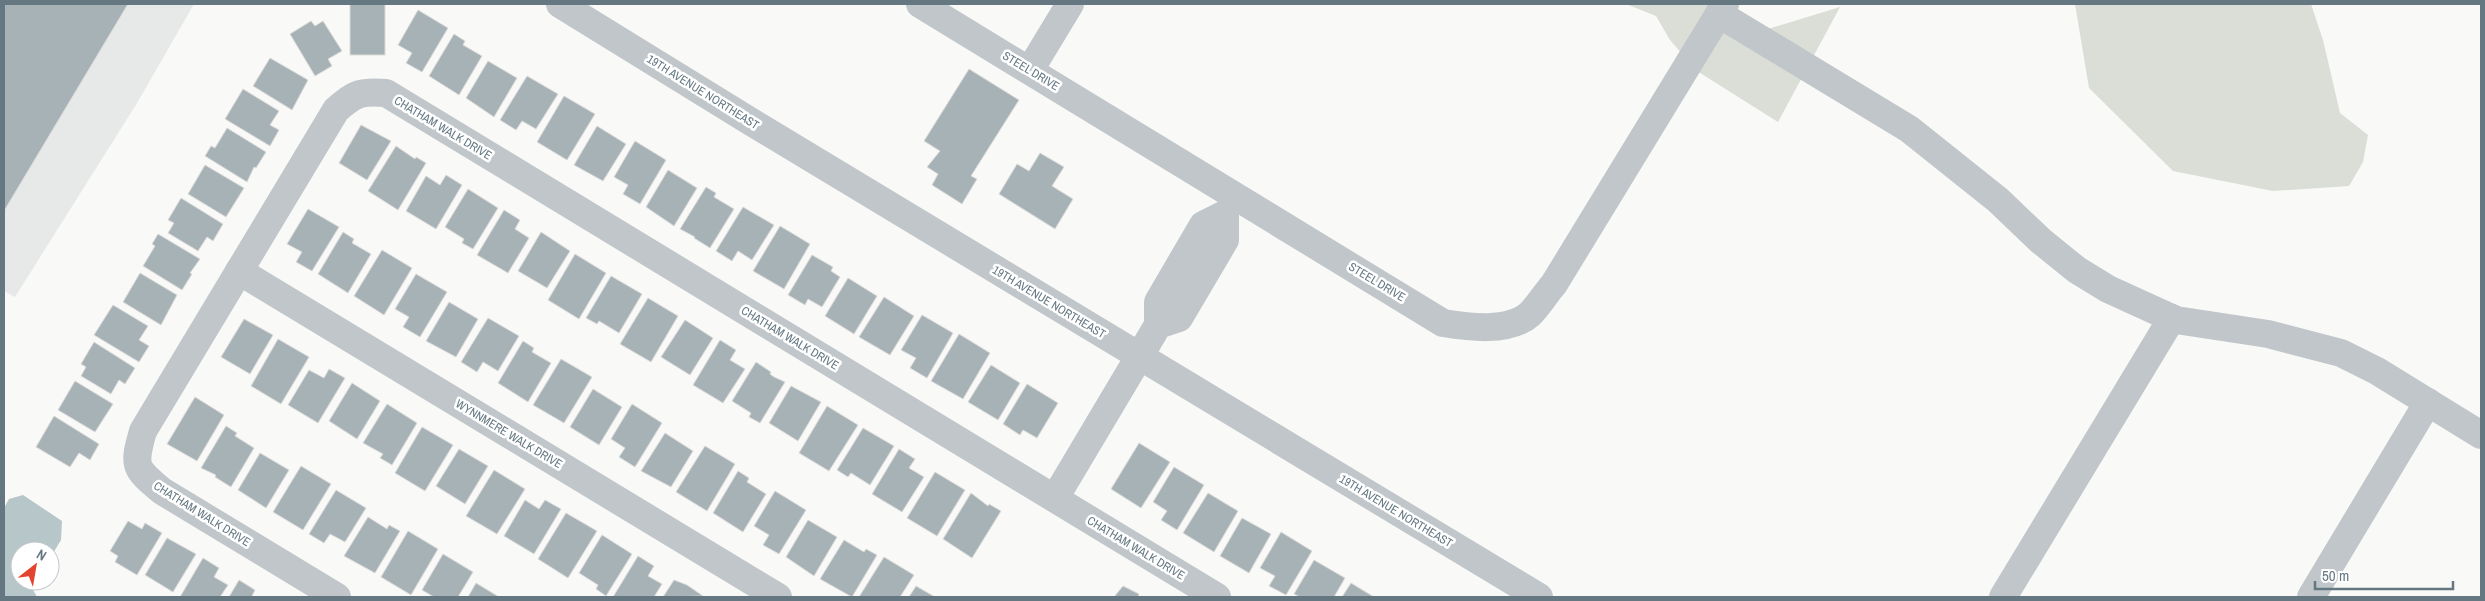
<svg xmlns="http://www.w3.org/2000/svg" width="2485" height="601" viewBox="0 0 2485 601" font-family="'Archivo Narrow',sans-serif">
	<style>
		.built { fill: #e7e9e8 }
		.green { fill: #daded6 }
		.water { fill: #b7c6c8 }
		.building { fill: #a7b2b6; stroke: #dbdbd9 }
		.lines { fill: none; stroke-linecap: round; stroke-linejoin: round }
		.minor { stroke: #c0c6c9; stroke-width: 28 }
		.labels { text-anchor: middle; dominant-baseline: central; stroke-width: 5; stroke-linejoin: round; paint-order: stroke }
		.street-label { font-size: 12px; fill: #657882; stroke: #fff }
	</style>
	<rect width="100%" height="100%" fill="#f9f9f7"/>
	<!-- built -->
	<polygon class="built" points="4,4 194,4 137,103 15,297 4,291"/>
	<!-- green -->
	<g class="green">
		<polygon points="1626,4 1719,4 1755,33 1840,7 1778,122 1697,71 1670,40 1656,16"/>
		<polygon points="2075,4 2311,4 2323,40 2340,113 2368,135 2363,162 2349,186 2273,191 2173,171 2089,88"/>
	</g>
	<!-- water -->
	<polygon class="water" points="23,495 62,521 61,540 50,558 50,551 20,551 20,581 36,581 32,588 37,597 4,597 4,508 9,499"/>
	<!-- building -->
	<g class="building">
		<polygon points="4,4 128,4 4,211"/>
		<rect x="350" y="4" width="35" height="51"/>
		<polygon points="418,10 448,28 422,72 406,63 412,53 398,45"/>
		<polygon points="311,21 315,26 323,21 342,51 328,59 332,66 315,76 290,34"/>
		<polygon points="454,34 465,41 463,45 482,56 459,95 429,76"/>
		<polygon points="270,58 308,80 292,110 253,86"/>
		<polygon points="488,61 517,78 494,117 466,98"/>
		<polygon points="969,69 1019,100 971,176 977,179 962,204 932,185 938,174 927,167 940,151 924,141"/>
		<polygon points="527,76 558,94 536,129 522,121 516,130 500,120"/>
		<polygon points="243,89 279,111 270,125 279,130 270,146 225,119"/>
		<polygon points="564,96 595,114 567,160 537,142"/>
		<polygon points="361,125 391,141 367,180 339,163"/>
		<polygon points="597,126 626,144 603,181 574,165"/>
		<polygon points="227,128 266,152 256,168 254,167 247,182 205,156 211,146 215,148"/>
		<polygon points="635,141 666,160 640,204 623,194 628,185 614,177"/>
		<polygon points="396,146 415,159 416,157 426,163 398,210 368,191"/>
		<polygon points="1040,153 1064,167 1052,186 1073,199 1055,229 999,194 1017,164 1029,171"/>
		<polygon points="205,165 244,188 226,217 188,194"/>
		<polygon points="668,170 697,188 674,226 646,207"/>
		<polygon points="446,175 462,185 436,229 406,211 426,176 440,185"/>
		<polygon points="706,187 716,193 714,197 734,209 710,248 694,238 695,237 680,229"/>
		<polygon points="468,189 498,208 473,249 462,243 464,239 445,227"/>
		<polygon points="181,198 223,224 213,241 207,237 198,251 168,233 174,223 168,220"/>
		<polygon points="743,207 774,225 752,260 738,251 732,261 716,251"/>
		<polygon points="308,209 339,227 312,271 296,262 302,252 287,244"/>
		<polygon points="504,210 520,220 515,229 529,238 508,273 477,255"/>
		<polygon points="780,226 810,244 784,289 753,271"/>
		<polygon points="343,232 354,239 352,243 371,254 348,293 318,274"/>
		<polygon points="541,232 570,251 547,288 518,271"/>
		<polygon points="158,234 200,259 190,273 192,274 182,290 143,266 155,246 152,244"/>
		<polygon points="382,250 412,268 384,315 354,296"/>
		<polygon points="575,254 606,273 579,319 548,300"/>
		<polygon points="812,255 833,267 831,271 840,277 822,307 808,299 805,305 788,295"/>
		<polygon points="140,273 177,295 161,325 123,302"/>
		<polygon points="416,274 447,292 420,337 403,327 409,317 395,309"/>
		<polygon points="611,276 642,294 619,333 599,321 597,324 586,318"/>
		<polygon points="848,278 877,296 854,334 825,316"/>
		<polygon points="884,297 914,316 890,355 859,337"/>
		<polygon points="648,298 678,316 651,362 620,344"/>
		<polygon points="449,302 478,319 456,357 426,341"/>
		<polygon points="113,305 148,326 139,340 149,346 139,362 94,335"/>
		<polygon points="922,315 953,333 927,378 910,368 916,358 901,350"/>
		<polygon points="488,318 519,336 498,371 483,362 477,372 461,362"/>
		<polygon points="244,319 273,335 250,374 221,357"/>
		<polygon points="685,320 713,338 690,375 661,357"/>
		<polygon points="959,334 990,353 963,399 931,381"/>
		<polygon points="278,339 309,357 281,404 251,386"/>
		<polygon points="720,340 736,350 730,360 745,369 723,403 693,385"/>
		<polygon points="523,341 534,348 532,352 551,363 528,402 498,383"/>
		<polygon points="94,342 135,368 125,384 119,380 111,394 81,376 86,367 81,364"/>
		<polygon points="561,359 592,377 564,423 533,405"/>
		<polygon points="756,362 771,372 770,374 774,377 785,382 760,423 749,417 751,413 732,401"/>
		<polygon points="991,365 1020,383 998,420 968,402"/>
		<polygon points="329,369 345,378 318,423 288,405 309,370 324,378"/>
		<polygon points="75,381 113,404 95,432 58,410"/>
		<polygon points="352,383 380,401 357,439 329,421"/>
		<polygon points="1027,384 1058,403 1037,438 1023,430 1020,435 1003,424"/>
		<polygon points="791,386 821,402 798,441 769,423"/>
		<polygon points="593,389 622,407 599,445 570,427"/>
		<polygon points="195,397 224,415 197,461 167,444"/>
		<polygon points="387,404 417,423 392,465 380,458 383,454 363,443"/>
		<polygon points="632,404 662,423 635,467 619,457 625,448 611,439"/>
		<polygon points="827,406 858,425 829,471 799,453"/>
		<polygon points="54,416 99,444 90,460 79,453 70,467 36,447"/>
		<polygon points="226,426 237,433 235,436 254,448 231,487 215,477 216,475 201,468"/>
		<polygon points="422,427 453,445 425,491 395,473"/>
		<polygon points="863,428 894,446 870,485 851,473 848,477 837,470"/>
		<polygon points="665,433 693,451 671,487 641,471"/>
		<polygon points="1139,443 1170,462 1141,508 1111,489"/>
		<polygon points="705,446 735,464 707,511 676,492"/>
		<polygon points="459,449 488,466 465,504 436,486"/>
		<polygon points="899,449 915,459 909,468 924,477 902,512 872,494"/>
		<polygon points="260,453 289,470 266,508 238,490"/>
		<polygon points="301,466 331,484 303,530 273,512"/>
		<polygon points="1174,467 1204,485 1177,530 1161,520 1167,511 1153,502"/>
		<polygon points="494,470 525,489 497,534 466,516"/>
		<polygon points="738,471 749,478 747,482 766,494 743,532 713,513"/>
		<polygon points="935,472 965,490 937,536 907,518"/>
		<polygon points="336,490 366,508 345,542 330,534 324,543 309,534"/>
		<polygon points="775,491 806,510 779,554 763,545 769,535 754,526"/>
		<polygon points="971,493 988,506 989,504 1001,511 972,558 943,539"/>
		<polygon points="1208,493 1238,511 1214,552 1183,533"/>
		<polygon points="525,500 539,509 545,500 561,509 534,554 504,536"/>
		<polygon points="566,513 597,531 568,578 538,559"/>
		<polygon points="368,517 387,529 389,525 400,531 375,573 344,556"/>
		<polygon points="1242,518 1271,534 1249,573 1220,556"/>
		<polygon points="808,520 837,537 814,576 786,557"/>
		<polygon points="128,521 142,529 145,523 162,533 137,575 115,562 118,556 110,551"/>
		<polygon points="408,531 438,549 411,595 381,577"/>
		<polygon points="1281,532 1312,551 1286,595 1269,586 1275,576 1260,568"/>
		<polygon points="602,535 632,554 606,596 596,589 598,585 579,573"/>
		<polygon points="167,538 196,554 173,592 145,575"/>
		<polygon points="844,540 864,552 866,549 877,555 852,597 820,579"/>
		<polygon points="443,554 473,572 458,597 434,597 422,590"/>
		<polygon points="638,556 654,566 648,576 662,584 654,597 613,597"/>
		<polygon points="884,557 914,575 900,597 859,597"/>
		<polygon points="203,558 219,568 214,577 228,585 220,597 180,597"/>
		<polygon points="1314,560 1345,578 1334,597 1300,597 1294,594"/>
		<polygon points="239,580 255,590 252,596 254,597 229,597"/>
		<polygon points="674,580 687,585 703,596 663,597"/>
		<polygon points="476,583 499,597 468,597"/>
		<polygon points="1351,583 1374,597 1342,597"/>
		<polygon points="916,586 935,597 909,597"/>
		<polygon points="1123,586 1139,594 1138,597 1114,597"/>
	</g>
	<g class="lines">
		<!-- minor -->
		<g class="minor">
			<polyline points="560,4 753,123 1539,597"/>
			<path d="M920 4 1443 323C1468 327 1509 333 1530 314 1539 305 1546 293 1554 284L1725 4"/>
			<polyline points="1719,14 1909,129 1998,200 2041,241 2077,270 2108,289 2176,320 2268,334 2341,353 2377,371 2481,435"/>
			<polyline points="1030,70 1070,4"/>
			<polyline points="239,271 778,597"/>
			<polyline points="1055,498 1158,325 1158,302 1203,225 1225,214 1225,240 1179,318 1158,325"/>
			<path d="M337 597 162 491C134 468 133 466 143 431L336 110C355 93 361 91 386 93L1217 597"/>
			<polyline points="2003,597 2172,318"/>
			<polyline points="2311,597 2428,402"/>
		</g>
	</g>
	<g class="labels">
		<!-- street labels -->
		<g class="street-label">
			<text transform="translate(1031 71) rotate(31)">STEEL DRIVE</text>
			<text transform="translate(703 92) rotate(32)">19TH AVENUE NORTHEAST</text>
			<text transform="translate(443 128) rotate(31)">CHATHAM WALK DRIVE</text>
			<text transform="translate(1377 282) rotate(31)">STEEL DRIVE</text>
			<text transform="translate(1049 302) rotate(31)">19TH AVENUE NORTHEAST</text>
			<text transform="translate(790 338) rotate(31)">CHATHAM WALK DRIVE</text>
			<text transform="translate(509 434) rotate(31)">WYNNMERE WALK DRIVE</text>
			<text transform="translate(1396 511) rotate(31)">19TH AVENUE NORTHEAST</text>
			<text transform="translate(202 514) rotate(32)">CHATHAM WALK DRIVE</text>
			<text transform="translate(1136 548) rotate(31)">CHATHAM WALK DRIVE</text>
		</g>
	</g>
	<!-- border -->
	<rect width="2485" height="601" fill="none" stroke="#657882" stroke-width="10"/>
	<!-- north arrow -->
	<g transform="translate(35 566) rotate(31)"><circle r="24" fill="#ffffff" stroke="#c1c9cd"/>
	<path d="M0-4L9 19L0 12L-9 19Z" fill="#e2442f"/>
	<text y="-8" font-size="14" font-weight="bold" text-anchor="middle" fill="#657882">N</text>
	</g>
	<!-- scale -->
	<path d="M2315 581v8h138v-8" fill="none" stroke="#657882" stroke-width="2.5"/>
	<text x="2322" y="581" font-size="15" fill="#657882" stroke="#ffffff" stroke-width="4" paint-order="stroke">50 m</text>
</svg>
